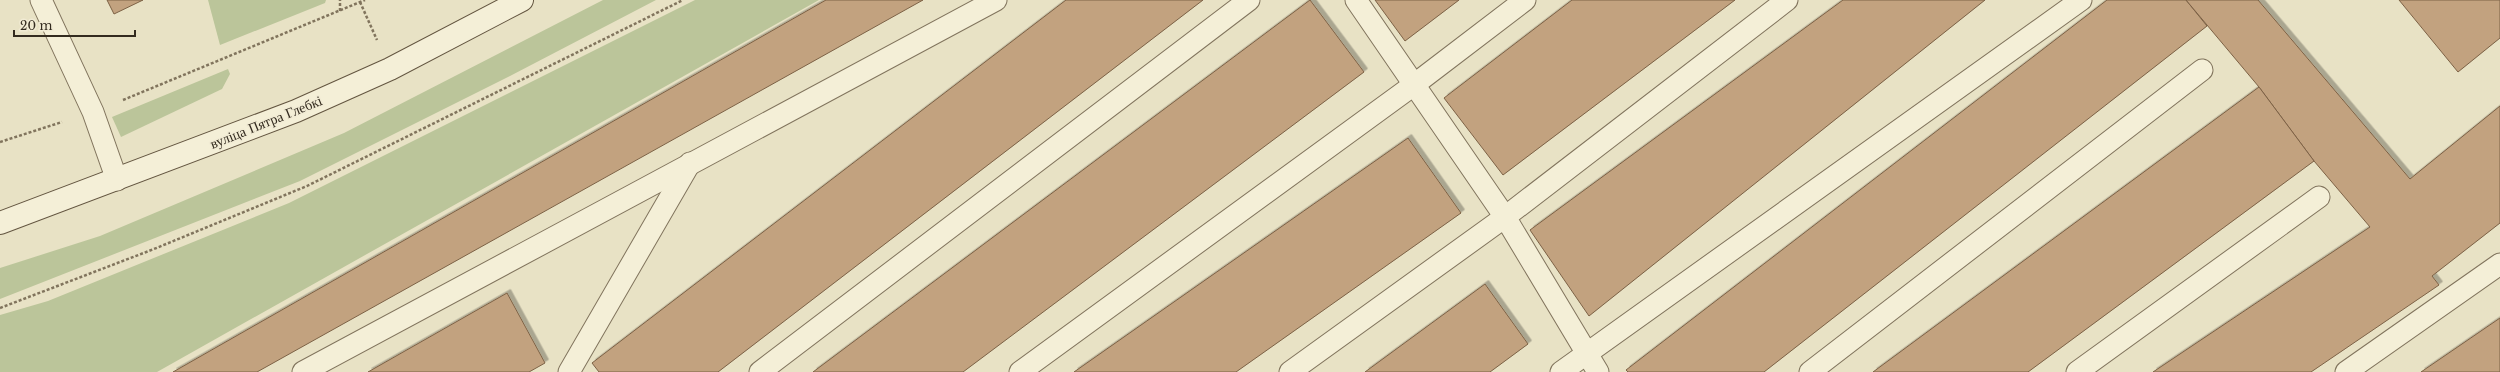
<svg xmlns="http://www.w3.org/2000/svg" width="2500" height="372" viewBox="0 0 2500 372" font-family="'Libre Baskerville',serif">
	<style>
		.green { fill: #bbc59a }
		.building { fill: #c2a27f; stroke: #7d6246; filter: url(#shadow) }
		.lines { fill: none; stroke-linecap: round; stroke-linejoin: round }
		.lane-casing { stroke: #81745d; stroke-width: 23 }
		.secondary-casing { stroke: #635540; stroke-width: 24 }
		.path { stroke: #81745d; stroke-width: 2.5; stroke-dasharray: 3 2; stroke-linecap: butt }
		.lane { stroke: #f4efd7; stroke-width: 21 }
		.secondary { stroke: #f4efd7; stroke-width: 22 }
		.labels { text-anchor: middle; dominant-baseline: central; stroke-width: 3; stroke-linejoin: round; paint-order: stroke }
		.street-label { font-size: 14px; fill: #332b1f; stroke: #f1ebd4 }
	</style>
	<defs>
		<filter id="shadow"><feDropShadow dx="3.5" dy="-3.5" stdDeviation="0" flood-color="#0004"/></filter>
	</defs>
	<rect width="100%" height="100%" fill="#e8e2c5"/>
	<!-- green -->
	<g class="green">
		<polygon points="208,0 326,0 325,3 220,45"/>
		<polygon points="603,0 656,0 510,76 300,181 0,299 0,268 100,236 344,133"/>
		<polygon points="695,0 819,0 157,372 0,372 0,315 48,301 289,203"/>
		<polygon points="228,69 230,74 222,89 121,137 112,117"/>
	</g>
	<!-- building -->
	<g class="building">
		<polygon points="107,0 143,0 114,14"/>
		<polygon points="826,0 923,0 257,372 173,372"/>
		<polygon points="1066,0 1203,0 718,372 599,372 592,363"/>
		<polygon points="1310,0 1364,72 963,372 813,372"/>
		<polygon points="1375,0 1459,0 1405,41"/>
		<polygon points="1572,0 1735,0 1503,175 1444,98"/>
		<polygon points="1843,0 1985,0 1589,316 1530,230"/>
		<polygon points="2107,0 2186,0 2207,26 1764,372 1628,372 1626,370"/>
		<polygon points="2186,0 2258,0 2410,179 2500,106 2500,223 2432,276 2439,285 2311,372 2153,372 2370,227 2314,161 2259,87"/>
		<polygon points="2399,0 2500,0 2500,38 2458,72"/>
		<polygon points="2259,87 2314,161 2028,372 1873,372"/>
		<polygon points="1408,138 1461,213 1236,372 1074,372"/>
		<polygon points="1485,284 1528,344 1490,372 1365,372"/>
		<polygon points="507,293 545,363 529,372 368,372"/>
		<polygon points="2500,318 2500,372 2421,372"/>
	</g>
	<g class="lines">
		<defs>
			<g id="lane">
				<polyline points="41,0 93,112 117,180"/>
				<polyline points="1356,0 1505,217 1598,372"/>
				<polyline points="303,372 996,0"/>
				<polyline points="569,372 690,163"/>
				<polyline points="760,372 1249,0"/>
				<polyline points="1020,372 1415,84 1525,0"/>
				<polyline points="1290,372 1505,217 1787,0"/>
				<polyline points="1561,372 2081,0"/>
				<polyline points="1810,372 2202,70"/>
				<polyline points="2077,372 2319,197"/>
				<polyline points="2346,372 2500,264"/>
			</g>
			<polyline id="secondary" points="0,223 296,111 390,69 522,0"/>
		</defs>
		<!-- lane casing -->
		<use href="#lane" class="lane-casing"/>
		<!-- secondary casing -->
		<use href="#secondary" class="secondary-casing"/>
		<!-- path -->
		<g class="path">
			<polyline points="360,2 377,40"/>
			<polyline points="340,11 340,0"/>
			<polyline points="123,100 365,0"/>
			<polyline points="0,142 62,122"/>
			<polyline points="0,308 154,249 307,186 683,0"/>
		</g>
		<!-- lane -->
		<use href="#lane" class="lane"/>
		<!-- secondary -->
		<use href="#secondary" class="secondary"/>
	</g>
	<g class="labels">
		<!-- street labels -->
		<g class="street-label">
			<text transform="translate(266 122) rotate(-22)">вуліца Пятра Глебкі</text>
		</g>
	</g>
	<!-- scale -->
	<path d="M14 30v6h121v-6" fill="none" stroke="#332b1f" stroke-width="2"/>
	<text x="20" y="30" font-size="12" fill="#332b1f" stroke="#f1ebd4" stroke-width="3" paint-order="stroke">20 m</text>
</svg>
